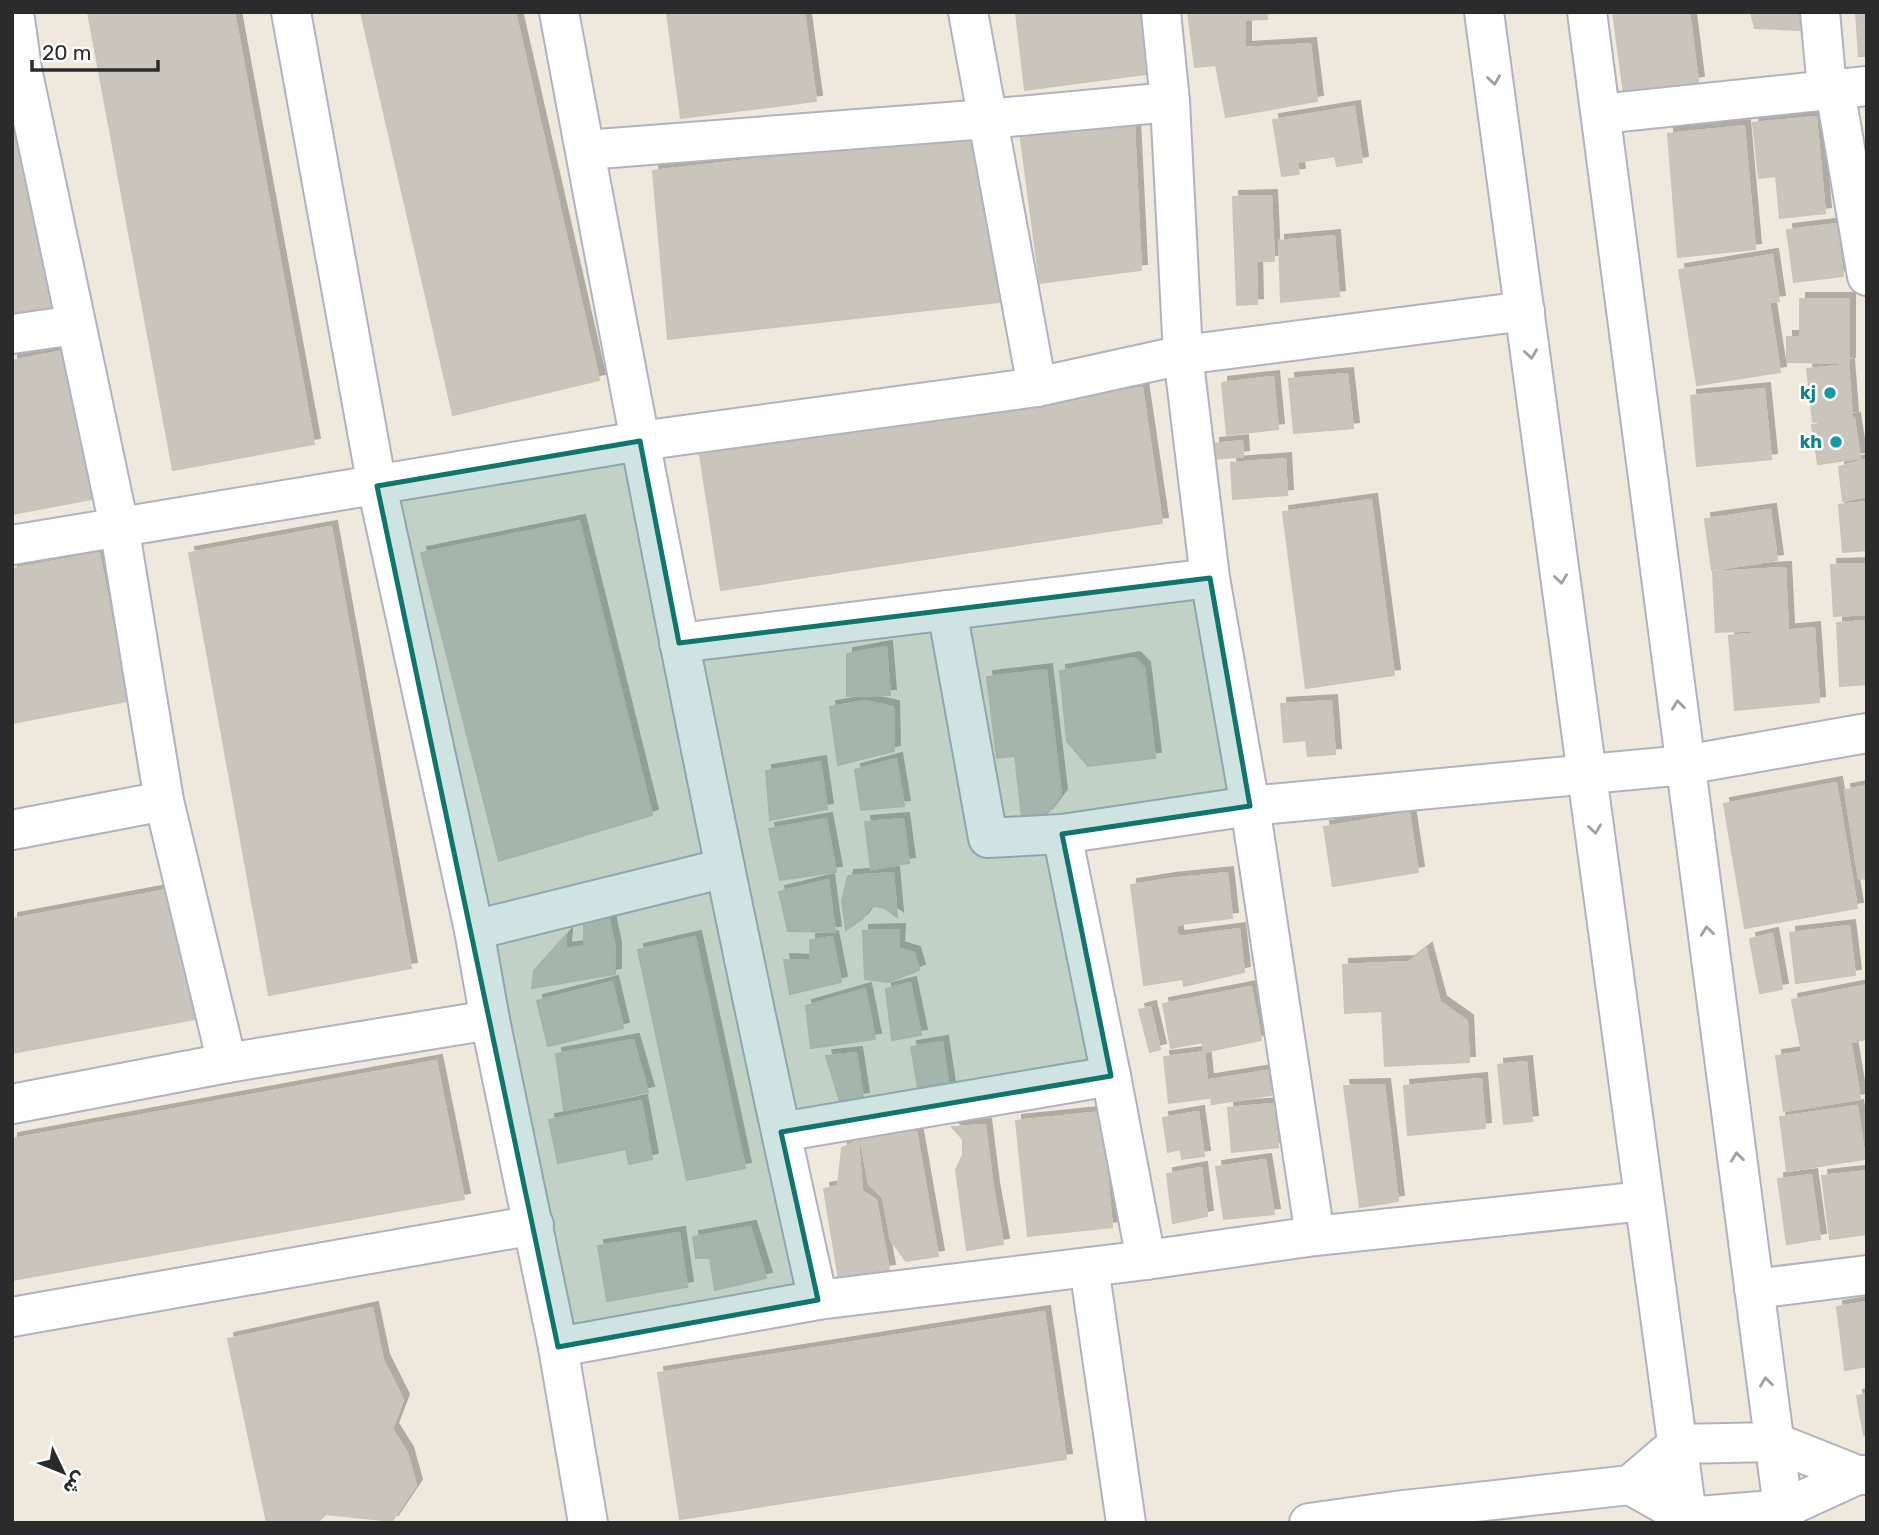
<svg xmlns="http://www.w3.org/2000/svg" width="1879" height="1535" viewBox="0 0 1879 1535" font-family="Rubik,Cairo,sans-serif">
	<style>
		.building { fill: #c9c5bc; stroke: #c9c4b6; stroke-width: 2; filter: url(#shadow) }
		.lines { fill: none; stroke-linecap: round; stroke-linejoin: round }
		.minor-casing { stroke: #b1b2bf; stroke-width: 42 }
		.minor { stroke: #fff; stroke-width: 38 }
		.oneway { stroke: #a0a0a0 }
		.marked { fill: #0f766e; fill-opacity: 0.2; stroke: #0f766e; stroke-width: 5; stroke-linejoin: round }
		.culture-dot { fill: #0f9aa8; stroke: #fff; stroke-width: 2.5 }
		.labels { text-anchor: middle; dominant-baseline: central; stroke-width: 5; stroke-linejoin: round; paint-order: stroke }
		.culture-label { font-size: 18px; font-weight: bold; fill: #0d838f; stroke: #fff; text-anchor: end }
	</style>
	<defs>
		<filter id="shadow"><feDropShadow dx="6" dy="-6" stdDeviation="0" flood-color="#0004"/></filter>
	</defs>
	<rect width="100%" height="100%" fill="#eee8dd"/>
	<!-- building -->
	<g class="building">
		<polygon points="88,12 234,12 314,444 173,470"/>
		<polygon points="361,12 515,12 599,380 453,415"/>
		<polygon points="667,12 804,12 816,101 681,118"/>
		<polygon points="1016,12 1147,12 1154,73 1025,90"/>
		<polygon points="1188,12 1266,12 1267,19 1245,20 1245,48 1222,52 1216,65 1195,67"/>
		<polygon points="1613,12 1689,12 1698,82 1624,93"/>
		<polygon points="1762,12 1799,12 1800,30 1755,28 1751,13"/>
		<polygon points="1856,12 1867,12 1867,56 1859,56"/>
		<polygon points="1310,44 1317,101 1226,117 1216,65 1222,52 1245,48"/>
		<polygon points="12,91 54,306 12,314"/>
		<polygon points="1354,107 1362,162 1337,166 1335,156 1297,162 1299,174 1282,176 1273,120"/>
		<polygon points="1816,117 1825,213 1780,218 1776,176 1759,178 1753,123"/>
		<polygon points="1134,126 1141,270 1040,283 1020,132"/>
		<polygon points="1744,126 1755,249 1678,257 1668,134"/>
		<polygon points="969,135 1001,302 668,339 653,171"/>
		<polygon points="1271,196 1274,261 1256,261 1257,304 1237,305 1233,197"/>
		<polygon points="1836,224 1843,276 1794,282 1787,230"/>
		<polygon points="1334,236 1339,296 1281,302 1279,241"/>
		<polygon points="1772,255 1779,301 1769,302 1780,372 1697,385 1679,270"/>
		<polygon points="1800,299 1849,299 1849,363 1787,362 1787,337 1800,337"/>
		<polygon points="63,351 92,499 12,514 12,361"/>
		<polygon points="1848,365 1852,417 1813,422 1807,369"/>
		<polygon points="1347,374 1353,428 1294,433 1289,379"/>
		<polygon points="1273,377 1278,429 1227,435 1222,383"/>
		<polygon points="1142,388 1162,523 721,590 700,455"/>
		<polygon points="1764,389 1771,459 1697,466 1691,396"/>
		<polygon points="1854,419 1860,458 1818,464 1812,425"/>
		<polygon points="1242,441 1243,456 1215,459 1214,444"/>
		<polygon points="1285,459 1287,495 1233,499 1231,463"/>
		<polygon points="1864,460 1867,477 1867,496 1843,501 1839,467"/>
		<polygon points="1371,500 1394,675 1306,688 1283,512"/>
		<polygon points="1867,502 1867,550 1843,552 1839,505"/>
		<polygon points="1770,510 1777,560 1712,570 1705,519"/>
		<polygon points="579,521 652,815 499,861 421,553"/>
		<polygon points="331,527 411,968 269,995 189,553"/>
		<polygon points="99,553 127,701 12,723 12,569"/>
		<polygon points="1867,564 1867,614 1834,616 1831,565"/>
		<polygon points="1785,568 1788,629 1716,632 1713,572"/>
		<polygon points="1867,621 1867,684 1840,686 1837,623"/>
		<polygon points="1814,628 1819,702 1735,710 1729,636"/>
		<polygon points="886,647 890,695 847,696 847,654"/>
		<polygon points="1134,658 1144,668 1155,758 1088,766 1067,741 1060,671"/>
		<polygon points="1046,670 1061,795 1046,815 1022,818 1015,756 997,758 987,677"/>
		<polygon points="865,701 893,707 894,751 838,765 830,707"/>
		<polygon points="1331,701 1335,754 1308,756 1306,740 1284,742 1281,704"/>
		<polygon points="896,759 904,806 861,810 855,770"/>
		<polygon points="820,762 827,809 770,820 766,771"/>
		<polygon points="1836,783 1857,908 1745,928 1724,804"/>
		<polygon points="1867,786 1867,878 1859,879 1845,790"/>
		<polygon points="1409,813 1418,872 1333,886 1324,827"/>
		<polygon points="826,819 836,872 780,880 769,829"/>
		<polygon points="903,819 909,863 871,869 865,822"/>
		<polygon points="893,873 897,917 883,907 871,906 862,919 846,930 842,901 848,876"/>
		<polygon points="1227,873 1232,918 1175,925 1170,879"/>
		<polygon points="1170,879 1183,979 1144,985 1131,885"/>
		<polygon points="828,880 835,932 788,931 779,892"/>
		<polygon points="172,889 195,1019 12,1053 12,919"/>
		<polygon points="607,910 615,948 615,974 532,988 534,971 566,935 565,949 584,946 584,918"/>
		<polygon points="1849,926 1855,975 1796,983 1790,933"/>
		<polygon points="1239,929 1244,972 1184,986 1178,937"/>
		<polygon points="899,930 898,948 914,953 919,970 889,982 865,979 863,931"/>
		<polygon points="1772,934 1782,989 1760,993 1750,939"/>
		<polygon points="695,937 745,1168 687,1180 638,950"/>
		<polygon points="832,937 841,982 790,994 784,960 811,961 810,940"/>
		<polygon points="1426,949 1440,1002 1467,1021 1469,1062 1385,1066 1382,1011 1345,1013 1343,965 1409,962"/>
		<polygon points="612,982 623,1028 548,1046 537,1001"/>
		<polygon points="910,983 921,1035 892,1040 886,989"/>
		<polygon points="1867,985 1867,1039 1802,1052 1792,1000"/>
		<polygon points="1251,987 1261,1040 1204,1052 1194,998"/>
		<polygon points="865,989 875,1039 811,1048 806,1006"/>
		<polygon points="1194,998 1203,1042 1171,1048 1163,1004"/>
		<polygon points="1150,1007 1160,1049 1150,1052 1139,1010"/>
		<polygon points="633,1040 648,1092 564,1110 556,1054"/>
		<polygon points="942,1042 949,1088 919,1094 911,1047"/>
		<polygon points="1851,1045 1860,1099 1784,1111 1776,1056"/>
		<polygon points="1204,1052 1209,1098 1169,1103 1164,1057"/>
		<polygon points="856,1053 863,1098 840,1102 826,1056"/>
		<polygon points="436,1061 464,1199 12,1280 12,1139"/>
		<polygon points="1526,1062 1532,1121 1504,1124 1498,1065"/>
		<polygon points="1267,1071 1271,1095 1212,1104 1209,1080"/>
		<polygon points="1481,1079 1485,1128 1408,1135 1404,1086"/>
		<polygon points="1384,1085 1398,1201 1360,1207 1344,1086"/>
		<polygon points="641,1101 652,1159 629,1164 626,1149 558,1163 549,1120"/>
		<polygon points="1273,1104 1278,1147 1232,1152 1228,1108"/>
		<polygon points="1857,1106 1865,1159 1787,1171 1780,1117"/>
		<polygon points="1101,1112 1112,1227 1028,1236 1016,1121"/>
		<polygon points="1198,1112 1204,1156 1182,1159 1180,1149 1168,1152 1163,1118"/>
		<polygon points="915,1125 938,1256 906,1261 891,1240 883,1197 869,1184 860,1135"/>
		<polygon points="985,1125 993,1188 1003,1244 967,1250 956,1170 963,1155 963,1139 952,1127"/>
		<polygon points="858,1141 862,1191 876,1200 889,1270 839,1279 824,1189 838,1186 842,1148"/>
		<polygon points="1265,1160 1274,1214 1224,1219 1216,1167"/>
		<polygon points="1201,1168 1207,1216 1173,1223 1167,1174"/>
		<polygon points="1867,1171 1867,1234 1830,1239 1822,1176"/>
		<polygon points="1811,1175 1820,1239 1787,1244 1778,1179"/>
		<polygon points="750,1227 766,1278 715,1290 710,1258 696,1258 693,1237"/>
		<polygon points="679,1233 687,1287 607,1301 598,1246"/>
		<polygon points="1867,1302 1867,1366 1845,1370 1837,1307"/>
		<polygon points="372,1308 383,1360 403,1400 392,1429 407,1453 416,1485 392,1521 325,1514 317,1523 267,1523 228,1339"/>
		<polygon points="1044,1312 1066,1459 680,1519 658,1373"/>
		<polygon points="1867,1394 1867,1435 1864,1435 1857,1396"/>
	</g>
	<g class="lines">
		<defs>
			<g id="minor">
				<polyline points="14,12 22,69 119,526 164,801 227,1063"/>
				<polyline points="291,12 377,486 474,930 490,1020 558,1347 588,1523"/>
				<path d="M559 12C639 443 722 873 818 1300"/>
				<polyline points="968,12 1037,387"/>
				<polyline points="1161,12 1170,102 1183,355 1210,578 1250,806 1315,1236"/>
				<polyline points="1484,12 1688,1523"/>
				<polyline points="1587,12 1785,1523"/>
				<polyline points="1820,12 1827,89"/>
				<polyline points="1835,90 1867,276"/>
				<polyline points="1601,114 1867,86"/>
				<polyline points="585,150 987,119 1170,102"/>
				<polyline points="12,334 76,325"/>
				<polyline points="12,545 640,441 1037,387 1183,355 1525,311"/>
				<polyline points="947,610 988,838 1062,834 1250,806 1685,765 1867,733"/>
				<polyline points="679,643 1210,578"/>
				<polyline points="12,830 164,801"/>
				<polyline points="1062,834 1111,1076 1146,1260"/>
				<polyline points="474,930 725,868"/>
				<polyline points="12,1104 227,1063 490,1020"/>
				<polyline points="781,1132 1111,1076"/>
				<polyline points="1089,1267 1126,1523"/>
				<polyline points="1754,1289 1867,1275"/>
				<polyline points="12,1317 534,1225"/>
				<polyline points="558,1347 818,1300 1146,1260 1315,1236 1644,1201"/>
				<polyline points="1630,1485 1687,1517 1783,1509 1857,1475 1867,1475"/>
				<polyline points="1309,1523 1395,1511 1630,1485 1678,1444 1774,1442 1857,1475"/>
			</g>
		</defs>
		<!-- minor casing -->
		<use href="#minor" class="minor-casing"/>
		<!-- minor -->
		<use href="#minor" class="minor"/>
	</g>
	<!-- one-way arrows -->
	<defs><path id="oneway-chevron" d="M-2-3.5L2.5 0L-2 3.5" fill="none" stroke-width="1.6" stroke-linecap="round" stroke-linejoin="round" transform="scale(1.75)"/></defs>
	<g class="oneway">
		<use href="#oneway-chevron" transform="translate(1494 80) rotate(82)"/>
		<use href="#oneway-chevron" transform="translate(1531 354) rotate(82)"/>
		<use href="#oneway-chevron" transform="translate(1561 579) rotate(82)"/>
		<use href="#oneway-chevron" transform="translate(1678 705) rotate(-97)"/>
		<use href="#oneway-chevron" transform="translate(1595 829) rotate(82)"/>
		<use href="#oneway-chevron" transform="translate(1707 931) rotate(-97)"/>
		<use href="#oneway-chevron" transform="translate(1737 1157) rotate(-97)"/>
		<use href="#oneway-chevron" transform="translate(1766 1382) rotate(-97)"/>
	</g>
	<!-- marked area -->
	<path class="marked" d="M640 441 679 643 1210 578 1250 806 1062 834 1111 1076 781 1132 818 1300 558 1347 377 486Z"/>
	<!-- markers -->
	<g class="culture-dot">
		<circle cx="1830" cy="393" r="7"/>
		<circle cx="1836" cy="442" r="7"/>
	</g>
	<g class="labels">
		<!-- culture labels -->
		<g class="culture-label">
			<text x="1816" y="393">kj</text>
			<text x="1822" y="442">kh</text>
		</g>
	</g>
	<!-- border -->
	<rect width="1879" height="1535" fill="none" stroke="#2b2b2b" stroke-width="28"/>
	<!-- north arrow -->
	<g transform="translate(63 1472) rotate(133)" stroke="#ffffff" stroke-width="5" paint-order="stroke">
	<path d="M0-5L12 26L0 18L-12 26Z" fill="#2b2b2b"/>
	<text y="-10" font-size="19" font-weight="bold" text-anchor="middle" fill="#2b2b2b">ش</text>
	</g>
	<!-- scale -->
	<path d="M32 60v10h126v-10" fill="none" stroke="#2b2b2b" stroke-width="3.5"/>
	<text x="42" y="60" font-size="21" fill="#2b2b2b" stroke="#ffffff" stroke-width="5" paint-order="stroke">20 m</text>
</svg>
